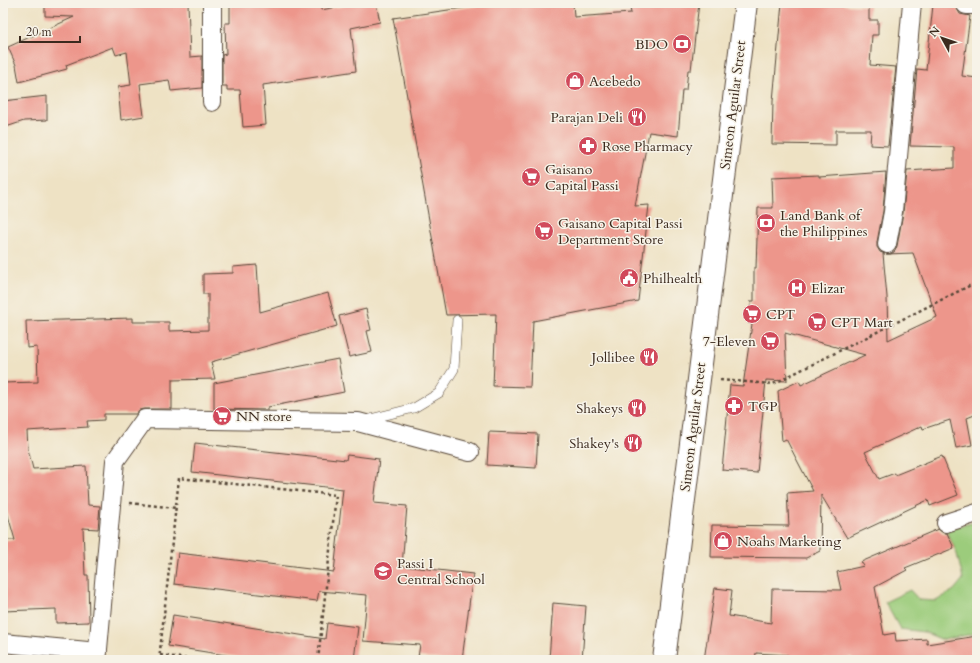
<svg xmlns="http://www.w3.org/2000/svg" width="980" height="663" viewBox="0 0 980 663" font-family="Cardo,serif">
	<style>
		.green { fill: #9ccc7b; stroke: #6c7b4c }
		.building { fill: #ed968b }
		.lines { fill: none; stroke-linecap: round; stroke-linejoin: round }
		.lane-casing { stroke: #564637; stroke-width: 10 }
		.street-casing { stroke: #564637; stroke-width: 20 }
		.secondary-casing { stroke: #564637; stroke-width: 24 }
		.highway-casing { stroke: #564637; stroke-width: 24 }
		.path { stroke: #564637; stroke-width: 2.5; stroke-dasharray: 3 3; stroke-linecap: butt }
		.lane { stroke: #fff; stroke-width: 9 }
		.street { stroke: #fff; stroke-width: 18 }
		.secondary { stroke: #fff; stroke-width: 22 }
		.highway { stroke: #fff; stroke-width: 22 }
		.labels { text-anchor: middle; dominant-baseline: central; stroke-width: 3; stroke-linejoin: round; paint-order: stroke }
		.poi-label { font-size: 14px; fill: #3b2a1e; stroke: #f7f3e8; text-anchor: start }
		.street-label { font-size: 14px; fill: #3b2a1e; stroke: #f7f3e8 }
	</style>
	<rect width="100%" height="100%" fill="#f7f3e8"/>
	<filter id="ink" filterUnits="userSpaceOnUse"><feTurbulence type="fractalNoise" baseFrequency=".025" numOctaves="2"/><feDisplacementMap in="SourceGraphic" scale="8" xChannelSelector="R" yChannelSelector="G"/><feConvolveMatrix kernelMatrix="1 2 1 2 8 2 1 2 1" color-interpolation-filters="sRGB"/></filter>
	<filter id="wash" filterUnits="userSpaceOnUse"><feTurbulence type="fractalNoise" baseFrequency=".012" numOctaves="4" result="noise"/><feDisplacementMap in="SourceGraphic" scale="16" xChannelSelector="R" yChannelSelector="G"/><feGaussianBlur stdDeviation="0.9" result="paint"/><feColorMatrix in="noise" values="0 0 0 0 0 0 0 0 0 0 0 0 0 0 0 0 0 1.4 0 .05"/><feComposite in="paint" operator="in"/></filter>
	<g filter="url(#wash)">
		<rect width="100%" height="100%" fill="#eee2c4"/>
		<!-- green -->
		<polygon class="green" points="976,522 977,633 943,640 924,632 900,629 885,602 910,590 919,600 936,601 954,590 963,579 957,554 946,529"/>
		<g id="blocks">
			<!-- building -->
			<g class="building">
				<polygon points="45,3 137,3 137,6 188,3 190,57 202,56 202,88 171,91 169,80 140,84 144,116 121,120 118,87 131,85 127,52 116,55 113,47 66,65 67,69 19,82 16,65 8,47 74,17 45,16"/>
				<polygon points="230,3 321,3 321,10 359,3 376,3 380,22 351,28 356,71 263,85 266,125 243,127 240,90 227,90 227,86 222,86 222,55 226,54 225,23 230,23"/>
				<polygon points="497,3 573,3 574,17 631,13 629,3 699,3 691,70 688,70 686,90 682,90 678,136 649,132 635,206 649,205 638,301 533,321 530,387 493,386 496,314 446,315 393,18"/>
				<polygon points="782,3 844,3 844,5 869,6 869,20 878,20 878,35 872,35 870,65 896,67 888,146 870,145 871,130 836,130 836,145 772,144 773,101"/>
				<polygon points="933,5 956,7 960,14 970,16 962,76 977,78 977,414 967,418 972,445 956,448 950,420 923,429 922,426 865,452 879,479 895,473 895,475 942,456 958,495 930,506 928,500 847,538 821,495 820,551 806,558 711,557 712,525 789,526 787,493 813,491 786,439 782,441 778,391 799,381 801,385 865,355 785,333 787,381 766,380 757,473 722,470 730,385 743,386 752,324 748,323 751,301 754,301 754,268 756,268 758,208 773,208 772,177 819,175 819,177 886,172 883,211 877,242 877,247 880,252 885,254 883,254 887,297 888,340 937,317 913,253 886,254 891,254 895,251 897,246 903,213 907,171 954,168 954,147 910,146 917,69 926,70"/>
				<polygon points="47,96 47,120 24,121 3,128 3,101"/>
				<polygon points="257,265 260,312 328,293 337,326 211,362 215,379 172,380 172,409 145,409 139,410 136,414 104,414 104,420 87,421 88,427 27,431 28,449 33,469 86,466 88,505 100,506 98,529 83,528 85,575 88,575 89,622 56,623 56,609 3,611 3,540 15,540 3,498 3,383 38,382 37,347 27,348 26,321 133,318 133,322 169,322 169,331 208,330 208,294 203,294 203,274 233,273 233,267"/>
				<polygon points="366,309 371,330 367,331 372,352 349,357 339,316"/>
				<polygon points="338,359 344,392 268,407 268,410 214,409 214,383"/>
				<polygon points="489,432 538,434 536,468 487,465"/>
				<polygon points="195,443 346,460 347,455 379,459 374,503 407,506 402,566 473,574 462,660 444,660 418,657 420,645 363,641 367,595 319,591 317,601 174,584 178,553 334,572 343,489 192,472"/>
				<polygon points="938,529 943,533 947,533 954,548 905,568 907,570 875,587 884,635 895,633 896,641 927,639 927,644 977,636 977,660 852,660 852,657 827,660 827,658 788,658 788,655 756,653 755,660 704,660 715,588 732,590 729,616 771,623 772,589 841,590 837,572 864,566 861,562"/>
				<polygon points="553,603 586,606 582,660 549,660"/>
				<polygon points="173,615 325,639 327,623 358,627 354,660 257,660 168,646"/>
			</g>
		</g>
	</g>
	<g filter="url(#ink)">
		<use href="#blocks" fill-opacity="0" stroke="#564637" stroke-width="1"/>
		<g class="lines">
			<defs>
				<polyline id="lane" points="366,420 414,408 439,393 454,369 457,320"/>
				<g id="street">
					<polyline points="212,3 212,102"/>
					<polyline points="887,244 893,212 912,3"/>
					<polyline points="946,523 977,513"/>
					<polyline points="3,643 98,652"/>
					<polyline points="97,660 115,461 145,419 358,422 470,452"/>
				</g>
				<polyline id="secondary" points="967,3 977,3"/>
				<polyline id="highway" points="664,660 746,3"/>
			</defs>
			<!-- lane casing -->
			<use href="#lane" class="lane-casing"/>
			<!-- street casing -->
			<use href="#street" class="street-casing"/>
			<!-- secondary casing -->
			<use href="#secondary" class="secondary-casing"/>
			<!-- highway casing -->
			<use href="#highway" class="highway-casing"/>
			<!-- path -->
			<g class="path">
				<polyline points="720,380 773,384 977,282"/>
				<polyline points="130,503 176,508"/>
				<polyline points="160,655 196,660"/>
				<polyline points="159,660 179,478 336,495 318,660"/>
			</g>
			<!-- lane -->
			<use href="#lane" class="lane"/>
			<!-- street -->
			<use href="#street" class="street"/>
			<!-- secondary -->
			<use href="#secondary" class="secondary"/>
			<!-- highway -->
			<use href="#highway" class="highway"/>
		</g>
	</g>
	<!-- icons -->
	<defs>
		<symbol id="bank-disc" viewBox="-11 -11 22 22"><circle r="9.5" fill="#d1495b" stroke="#f7f3e8"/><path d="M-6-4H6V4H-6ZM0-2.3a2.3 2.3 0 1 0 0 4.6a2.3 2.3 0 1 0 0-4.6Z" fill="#fff"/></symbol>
		<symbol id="shop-disc" viewBox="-11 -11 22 22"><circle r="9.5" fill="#d1495b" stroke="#f7f3e8"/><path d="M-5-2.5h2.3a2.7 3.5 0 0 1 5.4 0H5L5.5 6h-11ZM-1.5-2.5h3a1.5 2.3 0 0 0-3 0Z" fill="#fff"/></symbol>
		<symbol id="restaurant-disc" viewBox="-11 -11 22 22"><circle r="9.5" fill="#d1495b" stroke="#f7f3e8"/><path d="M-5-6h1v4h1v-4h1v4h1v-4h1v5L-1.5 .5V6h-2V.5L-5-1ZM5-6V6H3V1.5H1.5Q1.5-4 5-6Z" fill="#fff"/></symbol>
		<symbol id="pharmacy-disc" viewBox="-11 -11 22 22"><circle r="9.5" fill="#d1495b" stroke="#f7f3e8"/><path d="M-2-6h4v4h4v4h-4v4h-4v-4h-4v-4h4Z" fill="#fff"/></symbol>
		<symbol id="supermarket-disc" viewBox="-11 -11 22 22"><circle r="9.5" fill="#d1495b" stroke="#f7f3e8"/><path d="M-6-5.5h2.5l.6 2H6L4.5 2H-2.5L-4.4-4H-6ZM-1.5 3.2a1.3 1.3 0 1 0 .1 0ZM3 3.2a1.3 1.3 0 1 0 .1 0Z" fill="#fff"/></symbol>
		<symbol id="civic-disc" viewBox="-11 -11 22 22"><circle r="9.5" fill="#d1495b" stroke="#f7f3e8"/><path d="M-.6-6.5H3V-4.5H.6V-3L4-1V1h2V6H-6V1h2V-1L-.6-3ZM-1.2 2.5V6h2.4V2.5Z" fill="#fff"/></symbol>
		<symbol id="hospital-disc" viewBox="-11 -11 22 22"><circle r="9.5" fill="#d1495b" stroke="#f7f3e8"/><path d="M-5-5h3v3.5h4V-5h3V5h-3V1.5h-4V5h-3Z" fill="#fff"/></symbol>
		<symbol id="school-disc" viewBox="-11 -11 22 22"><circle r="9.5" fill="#d1495b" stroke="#f7f3e8"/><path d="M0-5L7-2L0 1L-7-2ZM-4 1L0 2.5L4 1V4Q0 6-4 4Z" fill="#fff"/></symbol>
	</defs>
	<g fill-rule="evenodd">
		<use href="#bank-disc" x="671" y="33" width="22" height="22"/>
		<use href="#shop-disc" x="564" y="70" width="22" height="22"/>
		<use href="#restaurant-disc" x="626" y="106" width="22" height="22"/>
		<use href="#pharmacy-disc" x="577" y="135" width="22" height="22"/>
		<use href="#supermarket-disc" x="520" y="166" width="22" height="22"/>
		<use href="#bank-disc" x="755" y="212" width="22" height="22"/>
		<use href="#supermarket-disc" x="533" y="220" width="22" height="22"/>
		<use href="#civic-disc" x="618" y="267" width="22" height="22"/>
		<use href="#hospital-disc" x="786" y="277" width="22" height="22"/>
		<use href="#supermarket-disc" x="741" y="303" width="22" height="22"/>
		<use href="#supermarket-disc" x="806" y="311" width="22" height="22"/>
		<use href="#supermarket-disc" x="759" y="330" width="22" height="22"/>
		<use href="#restaurant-disc" x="638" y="346" width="22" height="22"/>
		<use href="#pharmacy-disc" x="723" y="395" width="22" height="22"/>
		<use href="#restaurant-disc" x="626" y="397" width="22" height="22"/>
		<use href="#supermarket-disc" x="211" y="405" width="22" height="22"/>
		<use href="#restaurant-disc" x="622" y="432" width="22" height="22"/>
		<use href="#shop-disc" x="712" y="530" width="22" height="22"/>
		<use href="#school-disc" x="372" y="560" width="22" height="22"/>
	</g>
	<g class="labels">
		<!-- poi labels -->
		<g class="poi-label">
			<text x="668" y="44" text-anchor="end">BDO</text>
			<text x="589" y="81">Acebedo</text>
			<text x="623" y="117" text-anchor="end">Parajan Deli</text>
			<text x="602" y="146">Rose Pharmacy</text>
			<text x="545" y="169">Gaisano<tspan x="545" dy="16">Capital Passi</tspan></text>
			<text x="780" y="215">Land Bank of<tspan x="780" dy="16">the Philippines</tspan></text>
			<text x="558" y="223">Gaisano Capital Passi<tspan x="558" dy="16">Department Store</tspan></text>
			<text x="643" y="278">Philhealth</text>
			<text x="811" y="288">Elizar</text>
			<text x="766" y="314">CPT</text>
			<text x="831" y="322">CPT Mart</text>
			<text x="756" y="341" text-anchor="end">7-Eleven</text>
			<text x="635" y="357" text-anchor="end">Jollibee</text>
			<text x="748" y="406">TGP</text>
			<text x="623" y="408" text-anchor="end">Shakeys</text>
			<text x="236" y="416">NN store</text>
			<text x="619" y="443" text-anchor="end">Shakey's</text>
			<text x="737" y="541">Noahs Marketing</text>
			<text x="397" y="563">Passi I<tspan x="397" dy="16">Central School</tspan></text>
		</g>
		<!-- street labels -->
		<g class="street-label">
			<text transform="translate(733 105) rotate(-83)">Simeon Aguilar Street</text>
			<text transform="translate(693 427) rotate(-83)">Simeon Aguilar Street</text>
		</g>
	</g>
	<!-- margin -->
	<rect width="980" height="663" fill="none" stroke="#f7f3e8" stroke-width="16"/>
	<!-- north arrow -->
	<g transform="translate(942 38) rotate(310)" stroke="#f7f3e8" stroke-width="3" paint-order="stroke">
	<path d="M0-3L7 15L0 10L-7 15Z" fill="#3b2a1e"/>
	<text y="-6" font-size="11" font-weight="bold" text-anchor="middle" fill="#3b2a1e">N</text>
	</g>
	<!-- scale -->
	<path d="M20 36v6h60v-6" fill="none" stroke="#3b2a1e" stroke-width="2"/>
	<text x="26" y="36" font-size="12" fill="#3b2a1e" stroke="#f7f3e8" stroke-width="3" paint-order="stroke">20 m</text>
</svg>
